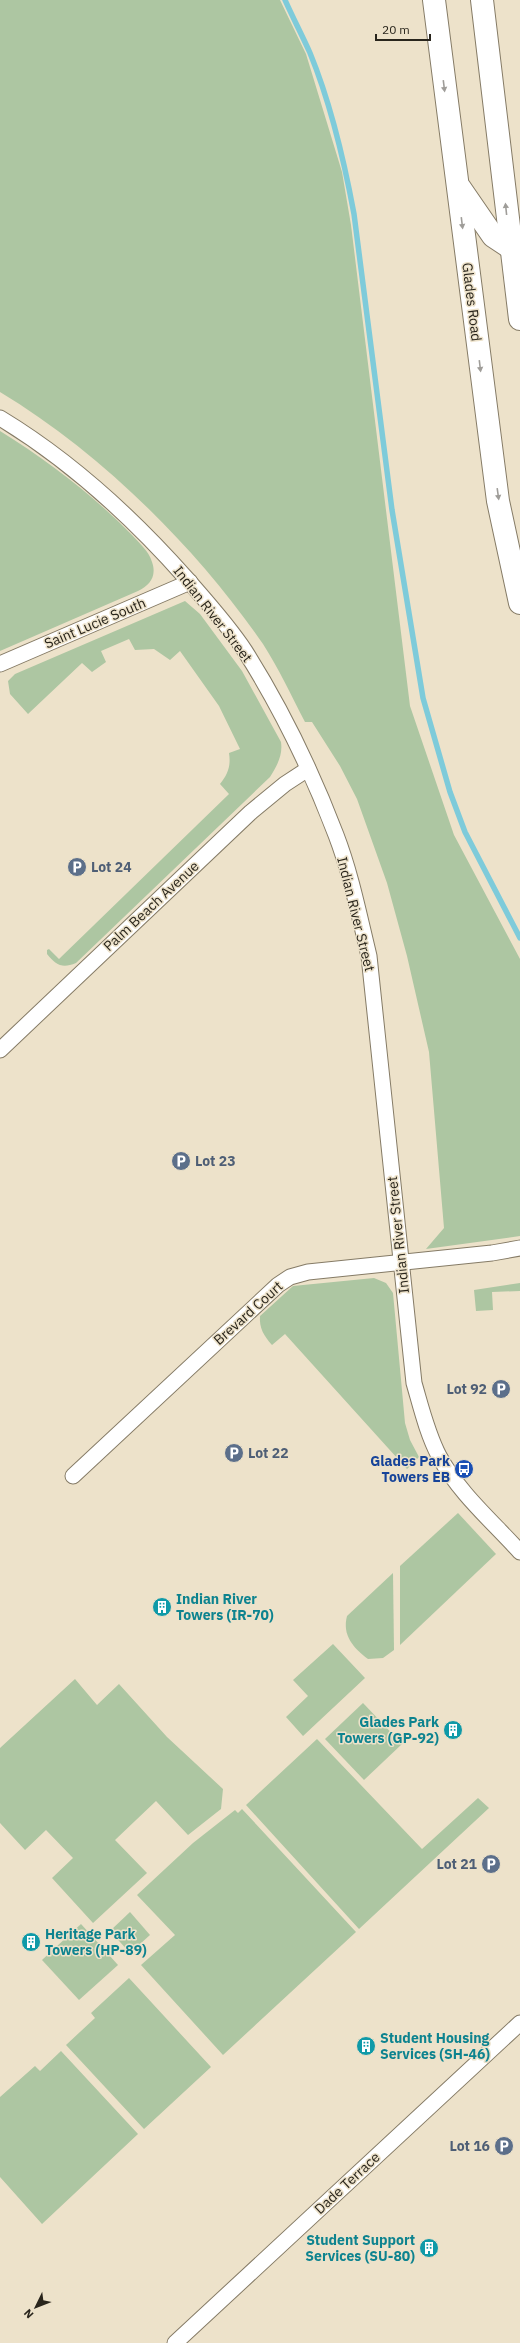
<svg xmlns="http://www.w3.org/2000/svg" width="520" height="2343" viewBox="0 0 520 2343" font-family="'IBM Plex Sans',sans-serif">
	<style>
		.green { fill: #adc6a2 }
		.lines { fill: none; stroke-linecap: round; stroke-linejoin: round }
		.stream { stroke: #7ecbda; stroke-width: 5.5 }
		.street-casing { stroke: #857b66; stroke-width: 17 }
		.primary-casing { stroke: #857b66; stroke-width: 24 }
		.street { stroke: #fff; stroke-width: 15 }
		.primary { stroke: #fff; stroke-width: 22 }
		.oneway { fill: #9f9d99 }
		.labels { text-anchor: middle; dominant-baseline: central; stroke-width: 3; stroke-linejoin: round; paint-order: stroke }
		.street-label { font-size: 14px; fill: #29251c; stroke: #ede2ca }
		.service-label { font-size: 14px; font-weight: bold; fill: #4e5e75; stroke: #ede2ca; text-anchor: start }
		.transit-label { font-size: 14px; font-weight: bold; fill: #164399; stroke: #ede2ca; text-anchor: end }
		.culture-label { font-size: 14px; font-weight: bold; fill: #0d838f; stroke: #ede2ca; text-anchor: start }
	</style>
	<rect width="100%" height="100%" fill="#ede2ca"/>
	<!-- green -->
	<g class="green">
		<path d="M0 0H280L306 54 342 172 351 225 410 706 454 835 520 959V1236L426 1249 444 1228 429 1052 407 956 387 883 357 799 340 766 312 722H305C291 695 279 669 263 644 196 547 101 453 0 392Z"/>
		<path d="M0 431C47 460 93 495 132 535 139 543 149 551 152 562 157 576 150 585 138 591L0 651Z"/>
		<path d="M185 601 200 614 242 671 281 742C283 755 277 766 270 777L76 963C62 969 56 965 47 954V950L49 949 59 959 229 794 220 784C228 774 231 766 229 753L240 749 219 706 180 651 170 660 154 649 135 650 129 639 101 651 106 662 92 672 82 663 28 714 10 694 8 681 15 674Z"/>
		<path d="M374 1278 386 1283 393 1293 405 1423 410 1440 419 1457 407 1469 285 1334 272 1345C264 1336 259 1328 260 1316L293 1286Z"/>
		<polygon points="520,1283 520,1291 492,1292 493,1310 476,1311 474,1290"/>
		<polygon points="458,1513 496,1554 400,1645 400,1566"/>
		<path d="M393 1573 394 1650 383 1658 368 1659C353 1648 342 1635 347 1616Z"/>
		<polygon points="333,1644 365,1678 303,1736 286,1717 308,1696 293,1680"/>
		<polygon points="75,1679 97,1705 119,1684 167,1737 223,1789 221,1809 188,1835 156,1801 115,1840 147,1873 93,1923 52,1878 73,1858 46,1830 25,1850 0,1823 0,1748"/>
		<polygon points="363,1703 402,1744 364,1780 325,1739"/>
		<polygon points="317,1739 422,1849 478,1798 489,1808 359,1929 246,1805"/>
		<polygon points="242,1809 356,1932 223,2055 141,1965 175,1935 137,1895 193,1843 235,1810 238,1813"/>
		<polygon points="130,1912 150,1935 130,1953 110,1931"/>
		<polygon points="81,1924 118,1965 79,2000 42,1960"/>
		<polygon points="129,1978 211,2067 144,2129 66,2045 95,2018 91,2013"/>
		<polygon points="61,2051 138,2134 42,2224 0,2177 0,2097 35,2066 40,2071"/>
	</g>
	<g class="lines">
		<!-- stream -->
		<path class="stream" d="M285 0C293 18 302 35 310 53 331 104 344 160 354 214L392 510 423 698 450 792 465 832 520 938"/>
		<defs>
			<g id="street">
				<path d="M0 418C71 461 131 516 186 578 206 601 228 625 245 651 281 708 312 772 336 835 351 874 359 915 369 956L414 1383C421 1407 427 1433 439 1456 459 1493 492 1521 520 1552"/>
				<polyline points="0,664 190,582"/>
				<polyline points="0,1050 251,812 285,784 308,769"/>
				<polyline points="73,1476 278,1285 290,1277 308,1272 492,1253 520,1248"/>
				<polyline points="175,2343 520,2023"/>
			</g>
			<g id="primary">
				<polyline points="434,0 498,501 520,603"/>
				<polyline points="482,0 520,319"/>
				<polyline points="460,188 493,236 511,248"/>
			</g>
		</defs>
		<!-- street casing -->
		<use href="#street" class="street-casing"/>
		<!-- primary casing -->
		<use href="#primary" class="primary-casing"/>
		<!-- street -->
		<use href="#street" class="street"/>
		<!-- primary -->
		<use href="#primary" class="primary"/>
	</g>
	<!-- one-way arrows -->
	<defs><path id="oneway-solid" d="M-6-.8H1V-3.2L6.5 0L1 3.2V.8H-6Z"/></defs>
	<g class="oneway">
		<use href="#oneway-solid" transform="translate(444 86) rotate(83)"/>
		<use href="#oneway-solid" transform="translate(506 209) rotate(-96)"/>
		<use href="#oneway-solid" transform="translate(462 223) rotate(83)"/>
		<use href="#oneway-solid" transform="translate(480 366) rotate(83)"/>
		<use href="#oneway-solid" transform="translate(498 494) rotate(82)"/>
	</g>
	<!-- icons -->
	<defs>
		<symbol id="parking-disc" viewBox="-11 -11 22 22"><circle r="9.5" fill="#5c6f8a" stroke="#ede2ca"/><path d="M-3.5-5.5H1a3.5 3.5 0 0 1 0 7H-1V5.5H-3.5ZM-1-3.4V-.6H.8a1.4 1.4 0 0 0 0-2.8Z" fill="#fff"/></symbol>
		<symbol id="bus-disc" viewBox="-11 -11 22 22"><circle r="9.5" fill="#1a4fb4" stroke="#ede2ca"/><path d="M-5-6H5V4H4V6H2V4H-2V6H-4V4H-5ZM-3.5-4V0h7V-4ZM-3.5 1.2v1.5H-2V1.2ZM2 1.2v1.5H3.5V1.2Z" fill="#fff"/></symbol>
		<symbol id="building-disc" viewBox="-11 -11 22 22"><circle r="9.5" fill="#0f9aa8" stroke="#ede2ca"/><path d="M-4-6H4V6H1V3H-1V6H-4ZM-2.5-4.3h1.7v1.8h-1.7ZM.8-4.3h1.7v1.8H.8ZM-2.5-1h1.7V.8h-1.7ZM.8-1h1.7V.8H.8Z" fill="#fff"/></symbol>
	</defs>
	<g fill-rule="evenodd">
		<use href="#parking-disc" x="66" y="856" width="22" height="22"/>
		<use href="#parking-disc" x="170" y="1150" width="22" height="22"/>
		<use href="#parking-disc" x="490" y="1378" width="22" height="22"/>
		<use href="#parking-disc" x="223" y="1442" width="22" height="22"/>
		<use href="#bus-disc" x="453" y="1458" width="22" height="22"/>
		<use href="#building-disc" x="151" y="1596" width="22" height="22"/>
		<use href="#building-disc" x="442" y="1719" width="22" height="22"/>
		<use href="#parking-disc" x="480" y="1853" width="22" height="22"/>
		<use href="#building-disc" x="20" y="1931" width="22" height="22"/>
		<use href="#building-disc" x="355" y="2035" width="22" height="22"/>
		<use href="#parking-disc" x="493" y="2135" width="22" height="22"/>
		<use href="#building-disc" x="418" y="2237" width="22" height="22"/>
	</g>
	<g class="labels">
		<!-- street labels -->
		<g class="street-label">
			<text transform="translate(472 302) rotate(83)">Glades Road</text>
			<text transform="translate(213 614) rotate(52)">Indian River Street</text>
			<text transform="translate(95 623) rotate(-23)">Saint Lucie South</text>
			<text transform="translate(151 906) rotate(-43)">Palm Beach Avenue</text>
			<text transform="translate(356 914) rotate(76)">Indian River Street</text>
			<text transform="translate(398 1235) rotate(-96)">Indian River Street</text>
			<text transform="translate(248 1313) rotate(-42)">Brevard Court</text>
			<text transform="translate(347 2183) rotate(-43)">Dade Terrace</text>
		</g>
		<!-- service labels -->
		<g class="service-label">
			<text x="91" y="867">Lot 24</text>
			<text x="195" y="1161">Lot 23</text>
			<text x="487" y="1389" text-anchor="end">Lot 92</text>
			<text x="248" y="1453">Lot 22</text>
			<text x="477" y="1864" text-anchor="end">Lot 21</text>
			<text x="490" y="2146" text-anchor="end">Lot 16</text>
		</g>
		<!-- transit labels -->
		<g class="transit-label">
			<text x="450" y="1461">Glades Park<tspan x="450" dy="16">Towers EB</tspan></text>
		</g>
		<!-- culture labels -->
		<g class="culture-label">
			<text x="176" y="1599">Indian River<tspan x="176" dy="16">Towers (IR-70)</tspan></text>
			<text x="439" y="1722" text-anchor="end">Glades Park<tspan x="439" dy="16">Towers (GP-92)</tspan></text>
			<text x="45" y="1934">Heritage Park<tspan x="45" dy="16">Towers (HP-89)</tspan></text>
			<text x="380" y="2038">Student Housing<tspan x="380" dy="16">Services (SH-46)</tspan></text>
			<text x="415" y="2240" text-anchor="end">Student Support<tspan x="415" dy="16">Services (SU-80)</tspan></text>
		</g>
	</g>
	<!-- north arrow -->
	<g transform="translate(36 2307) rotate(227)" stroke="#ede2ca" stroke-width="3" paint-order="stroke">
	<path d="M0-3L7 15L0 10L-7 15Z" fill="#29251c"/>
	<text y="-6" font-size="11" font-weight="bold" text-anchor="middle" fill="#29251c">N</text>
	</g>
	<!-- scale -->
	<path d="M376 34v6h54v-6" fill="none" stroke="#29251c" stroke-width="2"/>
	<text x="382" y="34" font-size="12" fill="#29251c" stroke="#ede2ca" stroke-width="3" paint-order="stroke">20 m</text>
</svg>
